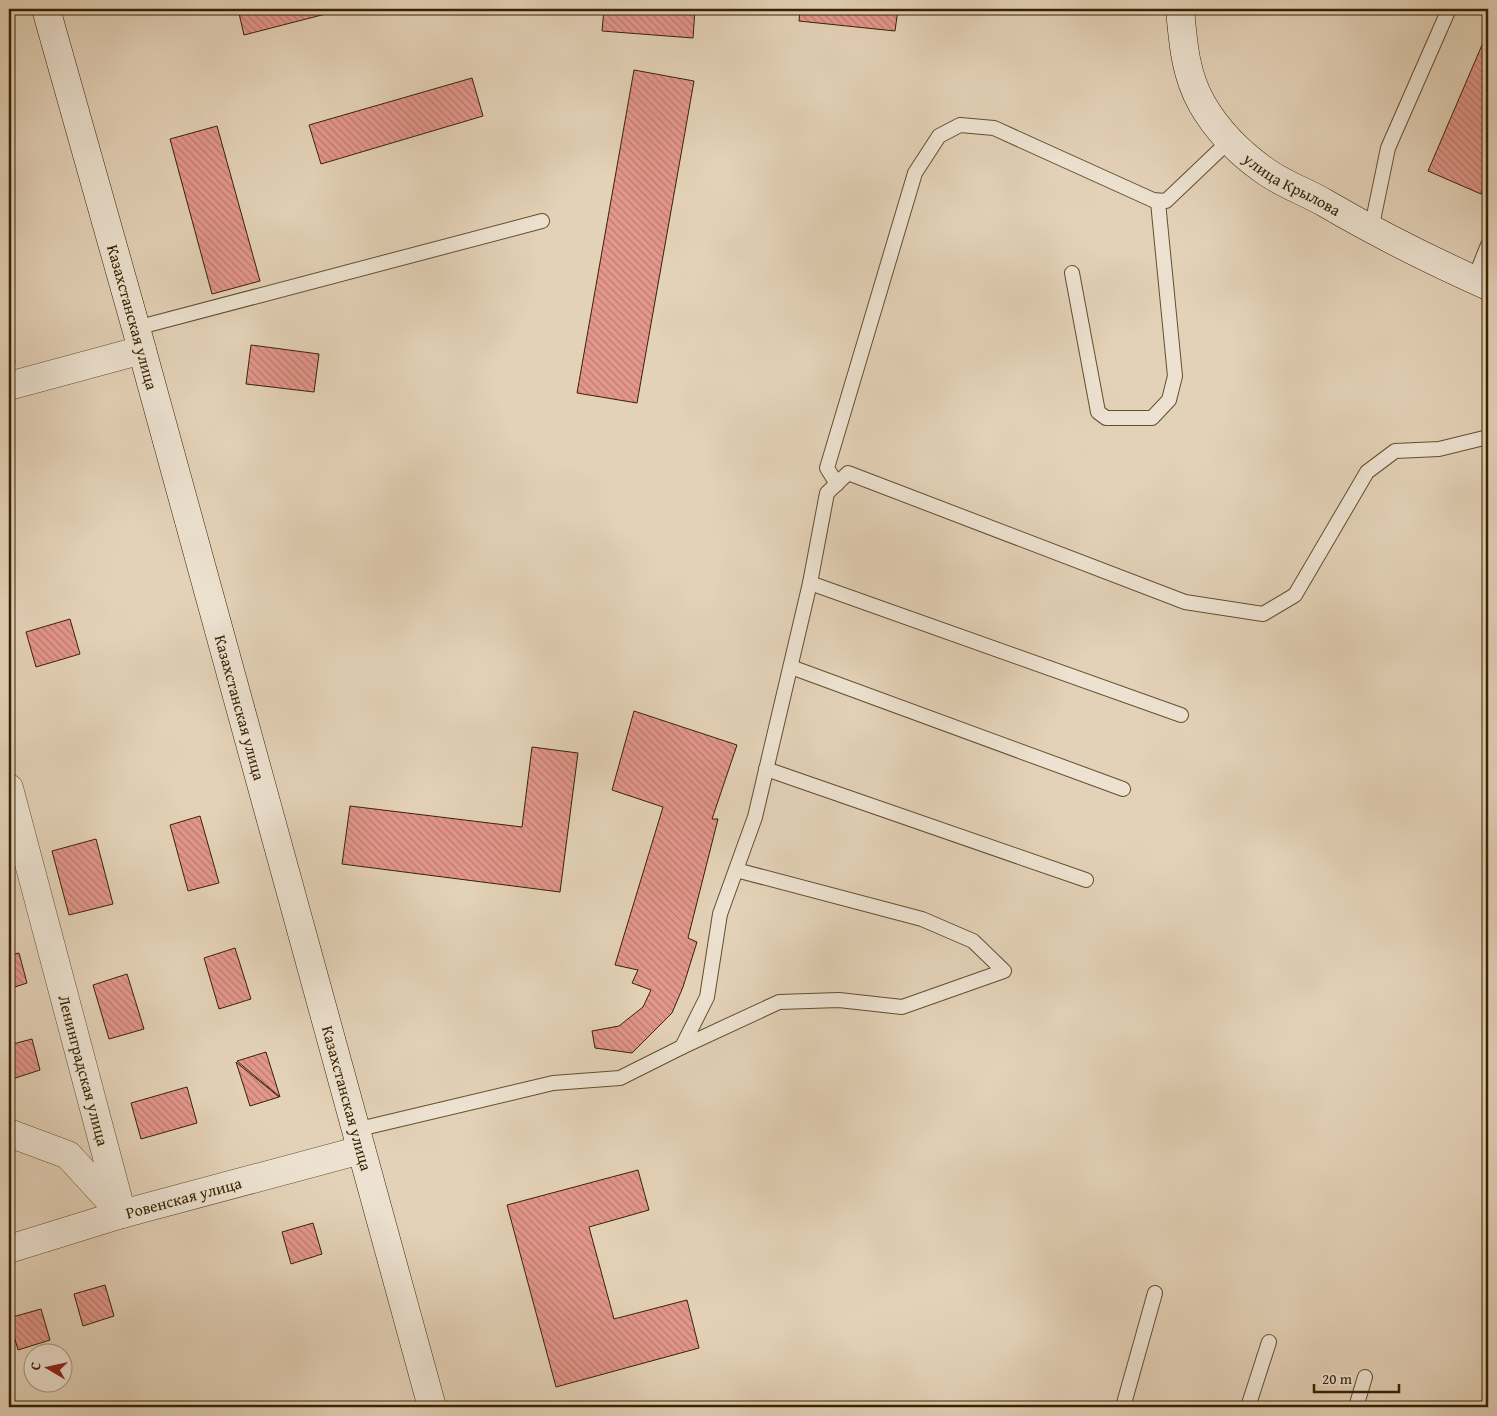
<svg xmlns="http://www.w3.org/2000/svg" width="1497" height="1416" viewBox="0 0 1497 1416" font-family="'Gentium Book Plus',serif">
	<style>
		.building { fill: url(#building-back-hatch); stroke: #382200 }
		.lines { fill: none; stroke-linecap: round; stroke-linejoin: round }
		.lane-casing { stroke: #634e2e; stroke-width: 16 }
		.street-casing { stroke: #634e2e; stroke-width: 29 }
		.secondary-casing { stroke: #382200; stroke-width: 29 }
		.lane { stroke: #ede2d1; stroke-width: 14 }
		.street { stroke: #ede2d1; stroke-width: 28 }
		.secondary { stroke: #ede2d1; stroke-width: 28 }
		.labels { text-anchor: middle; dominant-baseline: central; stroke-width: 4; stroke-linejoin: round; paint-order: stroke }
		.street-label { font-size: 16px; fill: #382200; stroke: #ede2d1 }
	</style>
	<defs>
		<pattern id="building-back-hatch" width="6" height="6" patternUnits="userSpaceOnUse" patternTransform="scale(1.25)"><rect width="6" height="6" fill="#e4978c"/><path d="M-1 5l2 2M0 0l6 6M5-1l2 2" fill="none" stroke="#ba7b70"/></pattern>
	</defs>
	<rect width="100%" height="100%" fill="#e4d2b8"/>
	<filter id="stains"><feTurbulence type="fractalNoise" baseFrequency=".004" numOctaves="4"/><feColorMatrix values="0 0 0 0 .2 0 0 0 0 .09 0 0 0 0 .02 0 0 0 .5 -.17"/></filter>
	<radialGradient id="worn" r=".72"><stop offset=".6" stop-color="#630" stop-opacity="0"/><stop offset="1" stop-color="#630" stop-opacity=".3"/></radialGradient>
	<!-- building -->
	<g class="building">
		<polygon points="238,9 345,9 244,35"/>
		<polygon points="604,9 695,9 693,38 602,31"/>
		<polygon points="800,9 898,9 895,31 799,21"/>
		<polygon points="1488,31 1488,176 1481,194 1428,171"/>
		<polygon points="634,70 694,81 637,403 577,393"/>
		<polygon points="472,78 483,116 321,164 309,125"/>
		<polygon points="217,126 260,281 212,294 170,139"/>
		<polygon points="9,336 15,362 9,363"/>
		<polygon points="251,345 319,354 314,392 246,384"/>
		<polygon points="70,619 80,654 36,667 26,632"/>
		<polygon points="634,711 737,745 712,819 718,819 688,938 697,942 683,987 672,1013 632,1053 595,1048 592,1031 619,1026 643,1007 651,990 632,983 638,970 615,965 663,807 612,790"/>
		<polygon points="532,747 578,753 560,892 342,864 350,806 522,827"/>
		<polygon points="200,816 219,883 188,891 170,825"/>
		<polygon points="96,839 113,904 69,915 52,851"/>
		<polygon points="235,948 251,999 219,1009 204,958"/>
		<polygon points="19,953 27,983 9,989 9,955"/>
		<polygon points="127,974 144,1029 109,1039 93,985"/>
		<polygon points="32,1039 40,1070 9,1080 9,1045"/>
		<polygon points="266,1052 280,1097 237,1061"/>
		<polygon points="236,1062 279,1097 250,1106"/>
		<polygon points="187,1087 197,1123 141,1139 131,1103"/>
		<polygon points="638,1170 649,1210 589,1227 614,1319 687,1300 699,1348 556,1387 507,1205"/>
		<polygon points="313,1223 322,1254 291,1264 282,1232"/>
		<polygon points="105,1285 114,1316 83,1326 74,1294"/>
		<polygon points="41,1309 50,1340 18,1350 9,1318"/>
	</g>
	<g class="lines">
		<defs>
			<g id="lane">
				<polyline points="1371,230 1388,148 1449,9"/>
				<polyline points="1072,273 1098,412 1106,418 1152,418 1169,400 1175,376 1158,202"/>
				<polyline points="1474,280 1488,245"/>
				<polyline points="136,328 542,221"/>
				<polyline points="837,484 827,468 915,173 939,136 960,125 994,128 1153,200 1166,201 1230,140"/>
				<polyline points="791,667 1123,789"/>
				<polyline points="1181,715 810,583 827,493 848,473 1185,602 1263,614 1295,595 1367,472 1395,451 1439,449 1488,437"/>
				<polyline points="766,769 1086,880"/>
				<polyline points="682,1047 779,1002 839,1000 902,1007 1004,971 973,941 922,919 736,870"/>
				<polyline points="355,1130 553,1083 620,1078 682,1047 707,997 720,914 755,817 810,583"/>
				<polyline points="1123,1407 1155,1293"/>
				<polyline points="1248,1407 1269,1342"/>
				<polyline points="1356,1407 1365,1377"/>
			</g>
			<g id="street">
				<polyline points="9,386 142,350"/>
				<path id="s1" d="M9 788 122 1214 68 1155 9 1133"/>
				<path id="s2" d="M9 1249 122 1214 361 1150"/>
			</g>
			<g id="secondary">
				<path id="s3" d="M46 9 136 328 432 1407"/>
				<path id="s4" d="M1180 9C1183 42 1185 74 1202 104 1217 130 1241 154 1265 171 1283 184 1306 192 1325 203 1378 234 1432 261 1488 286"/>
			</g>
		</defs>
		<!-- lane casing -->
		<use href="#lane" class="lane-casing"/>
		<!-- street casing -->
		<use href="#street" class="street-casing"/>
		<!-- secondary casing -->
		<use href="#secondary" class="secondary-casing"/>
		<!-- lane -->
		<use href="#lane" class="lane"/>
		<!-- street -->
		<use href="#street" class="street"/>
		<!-- secondary -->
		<use href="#secondary" class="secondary"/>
	</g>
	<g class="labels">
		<!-- street labels -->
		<g class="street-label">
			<text stroke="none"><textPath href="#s4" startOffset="221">улица Крылова</textPath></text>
			<text stroke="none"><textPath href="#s3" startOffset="320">Казахстанская улица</textPath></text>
			<text stroke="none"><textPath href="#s3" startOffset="725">Казахстанская улица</textPath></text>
			<text stroke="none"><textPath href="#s1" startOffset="292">Ленинградская улица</textPath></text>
			<text stroke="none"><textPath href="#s3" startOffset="1130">Казахстанская улица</textPath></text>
			<text stroke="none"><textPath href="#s2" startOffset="182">Ровенская улица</textPath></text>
		</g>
	</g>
	<!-- margin -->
	<rect width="1497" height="1416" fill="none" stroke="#e4d2b8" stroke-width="30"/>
	<rect x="10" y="10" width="1477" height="1396" fill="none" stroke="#382200" stroke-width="2.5"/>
	<rect x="15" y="15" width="1467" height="1386" fill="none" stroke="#382200"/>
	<!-- north arrow -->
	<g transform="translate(48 1368) rotate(279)"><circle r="24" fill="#ede2d1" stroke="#a5957d"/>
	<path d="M0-4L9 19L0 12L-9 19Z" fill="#8f2418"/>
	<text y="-8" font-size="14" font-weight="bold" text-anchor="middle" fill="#382200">С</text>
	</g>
	<!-- scale -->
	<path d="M1314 1384v8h85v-8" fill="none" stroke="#382200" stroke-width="2.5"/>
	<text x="1322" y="1384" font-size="15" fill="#382200" stroke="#ede2d1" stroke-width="4" paint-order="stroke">20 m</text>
	<rect width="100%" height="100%" filter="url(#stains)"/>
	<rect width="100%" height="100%" fill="url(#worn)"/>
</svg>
